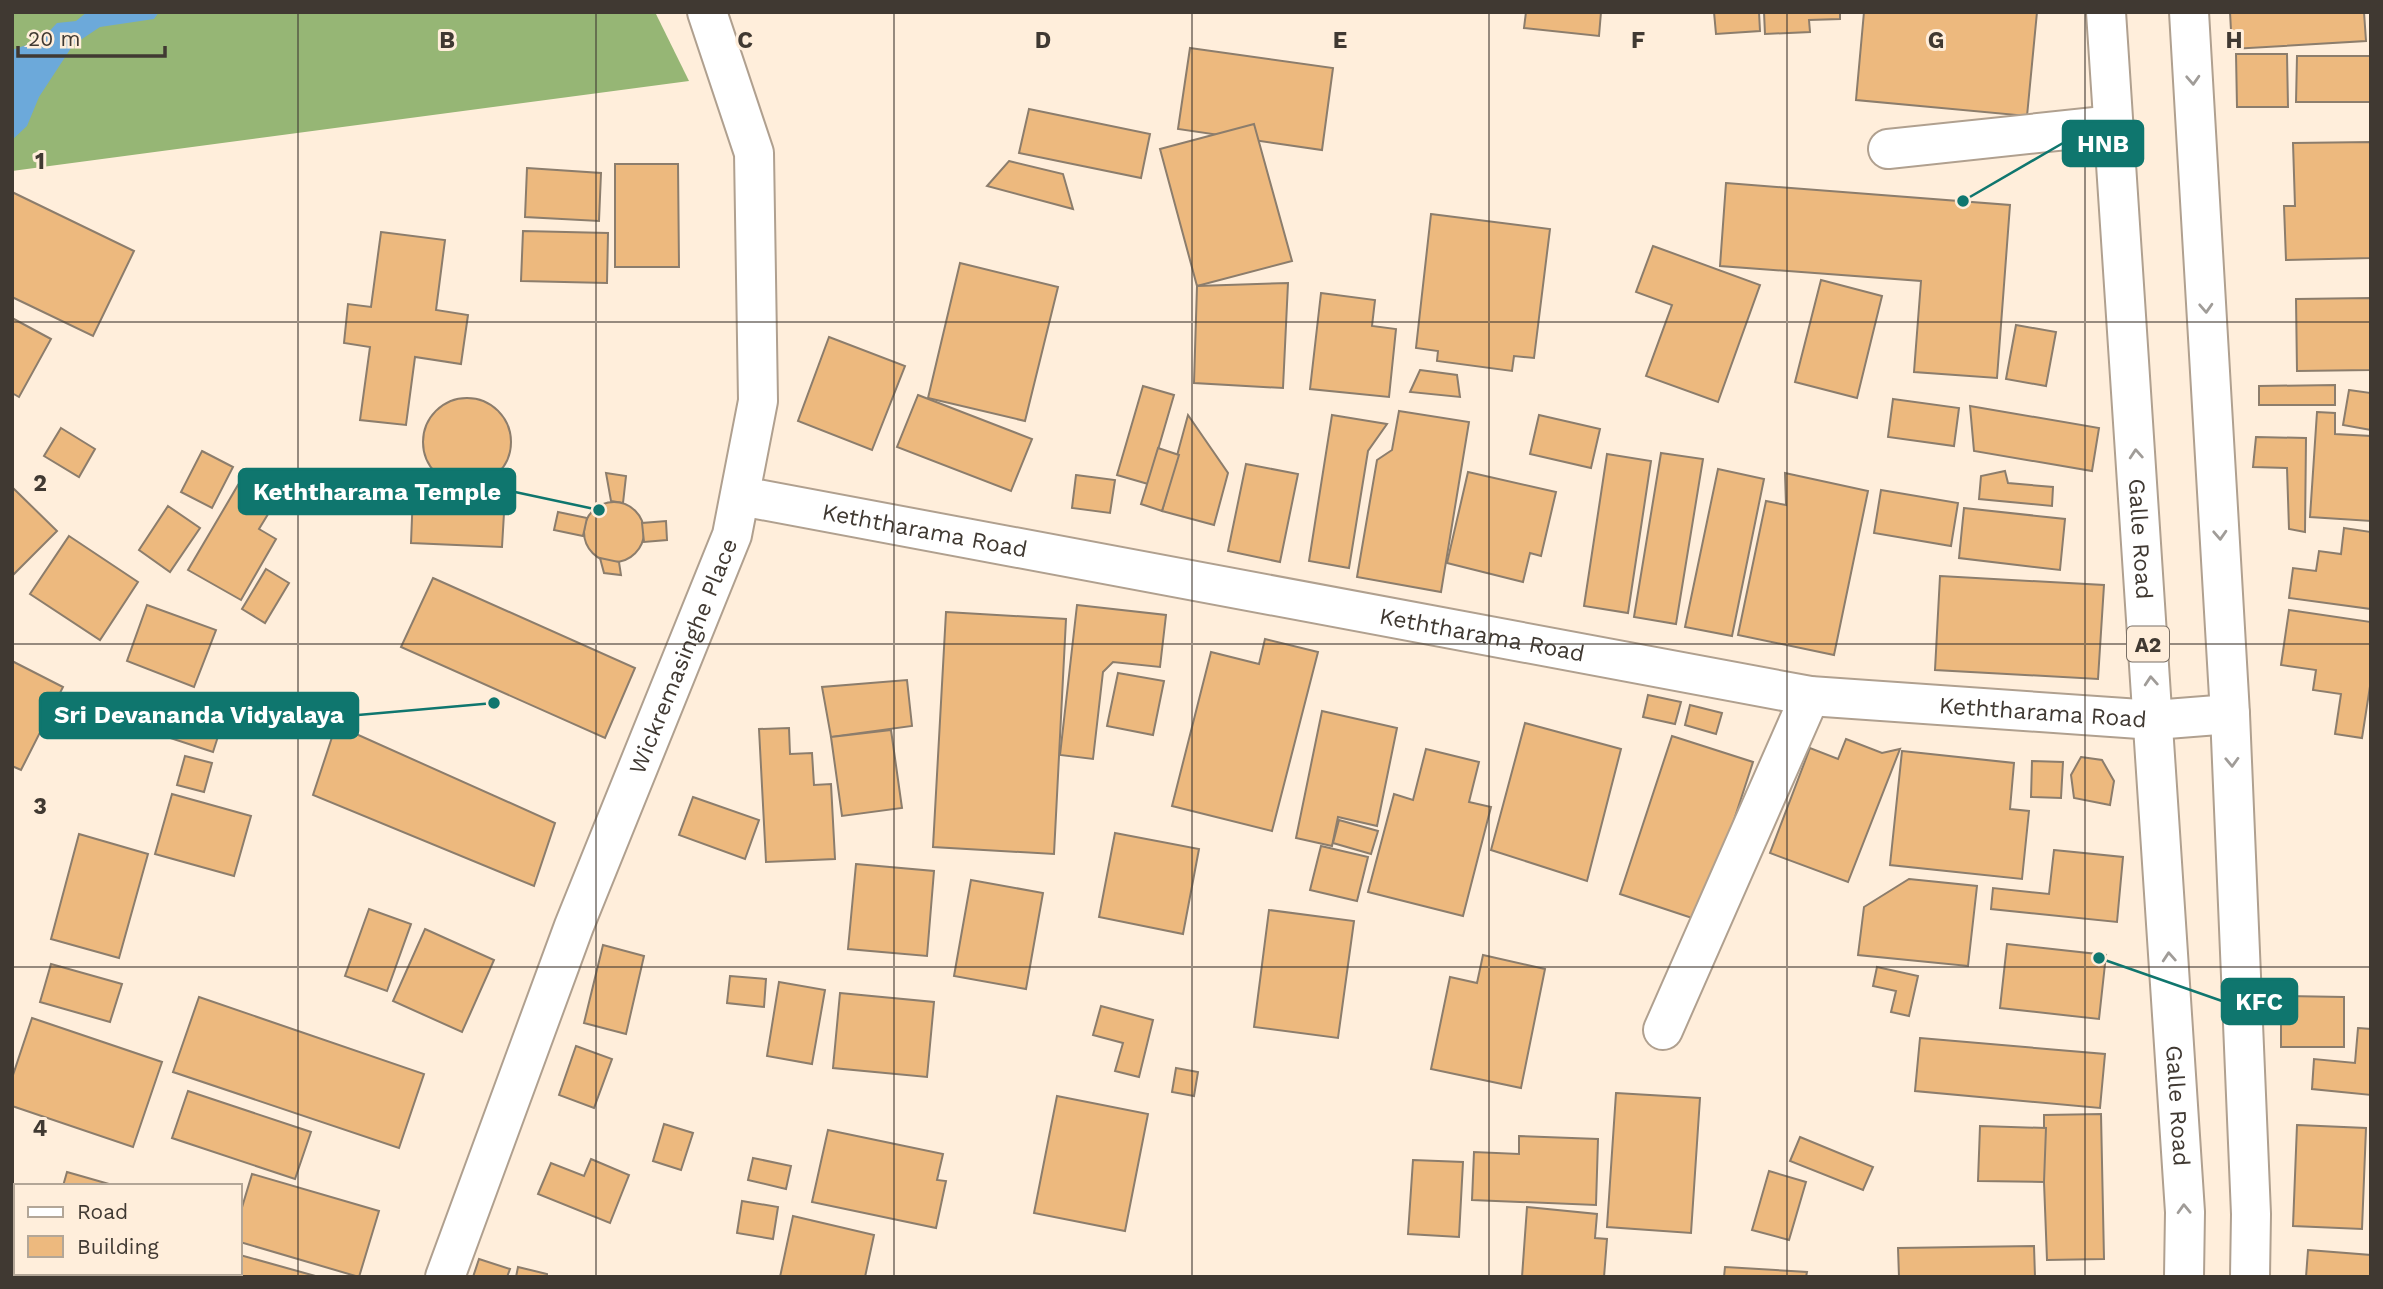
<svg xmlns="http://www.w3.org/2000/svg" width="2383" height="1289" viewBox="0 0 2383 1289" font-family="'Work Sans',sans-serif">
	<style>
		.forest { fill: #96b675 }
		.water { fill: #6ca9da }
		.building { fill: #edb97e; stroke: #8c7d6c; stroke-width: 2 }
		.lines { fill: none; stroke-linecap: round; stroke-linejoin: round }
		.minor-casing { stroke: #b0a08f; stroke-width: 42 }
		.highway-casing { stroke: #b0a08f; stroke-width: 42 }
		.minor { stroke: #fff; stroke-width: 38 }
		.highway { stroke: #fff; stroke-width: 38 }
		.oneway { stroke: #a09c98 }
		.grid { fill: none; stroke: #403932; stroke-width: 2; stroke-opacity: 0.55 }
		.labels { text-anchor: middle; dominant-baseline: central; stroke-width: 6; stroke-linejoin: round; paint-order: stroke }
		.shield { fill: #ffeedb; stroke: #796f65; stroke-width: 2 }
		.shield-label { font-size: 21px; font-weight: bold; fill: #403932 }
		.street-label { font-size: 23px; fill: #403932; stroke: #ffeedb }
		.grid-label { font-size: 23px; text-anchor: middle; font-weight: bold; fill: #403932; stroke: #ffeedb; stroke-width: 6; stroke-linejoin: round; paint-order: stroke }
		.leader { fill: none; stroke: #0f766e; stroke-width: 2.5 }
		.callout-dot { fill: #0f766e; stroke: #ffeedb; stroke-width: 2.5 }
		.callout { fill: #0f766e; stroke: #0f766e; stroke-width: 2.5 }
		.callout-label { font-size: 24px; text-anchor: middle; font-weight: bold; fill: #fff }
	</style>
	<rect width="100%" height="100%" fill="#ffeedb"/>
	<!-- forest -->
	<polygon class="forest" points="12,12 655,12 689,81 12,171"/>
	<!-- water -->
	<polygon class="water" points="87,12 159,12 154,19 100,27 73,45 39,97 27,126 12,140 12,50 41,40 57,23 76,21"/>
	<!-- building -->
	<g class="building">
		<polygon points="1526,12 1601,12 1599,36 1524,28"/>
		<polygon points="1714,12 1759,12 1760,31 1716,34"/>
		<polygon points="1764,12 1840,12 1840,19 1809,20 1810,32 1765,34"/>
		<polygon points="1864,12 2037,12 2027,116 1856,100"/>
		<polygon points="2230,12 2364,12 2366,41 2232,49"/>
		<polygon points="1190,48 1333,68 1322,150 1178,129"/>
		<polygon points="2236,54 2287,54 2288,107 2237,107"/>
		<polygon points="2297,56 2371,56 2371,102 2296,102"/>
		<polygon points="1029,109 1150,134 1141,178 1019,153"/>
		<polygon points="1254,124 1292,261 1197,286 1160,149"/>
		<polygon points="2371,142 2371,258 2286,260 2284,206 2295,206 2293,143"/>
		<polygon points="1009,161 1063,174 1073,209 987,186"/>
		<polygon points="615,164 678,164 679,267 615,267"/>
		<polygon points="527,168 601,173 599,221 525,217"/>
		<polygon points="1726,183 2010,205 1997,378 1914,372 1921,281 1720,266"/>
		<polygon points="12,192 134,251 93,336 12,297"/>
		<polygon points="1431,214 1550,229 1534,358 1514,356 1512,371 1437,361 1438,351 1416,348"/>
		<polygon points="523,231 608,233 607,283 521,281"/>
		<polygon points="381,232 445,240 436,310 468,315 461,364 415,357 406,425 360,420 370,347 344,343 348,304 371,307"/>
		<polygon points="1653,246 1760,285 1718,402 1646,376 1672,305 1636,292"/>
		<polygon points="960,263 1058,287 1025,421 928,398"/>
		<polygon points="1821,280 1882,296 1857,398 1795,382"/>
		<polygon points="1288,283 1283,388 1194,383 1197,286"/>
		<polygon points="1321,293 1375,300 1372,326 1396,329 1389,397 1310,389"/>
		<polygon points="2371,298 2371,370 2297,371 2296,299"/>
		<polygon points="12,318 51,339 19,397 12,393"/>
		<polygon points="2016,325 2056,332 2046,386 2006,379"/>
		<polygon points="829,337 905,366 872,450 798,421"/>
		<polygon points="1420,370 1457,375 1460,397 1410,392"/>
		<polygon points="2335,385 2335,405 2259,405 2259,386"/>
		<polygon points="1143,386 1174,395 1148,484 1117,475"/>
		<polygon points="2349,390 2371,393 2371,430 2343,425"/>
		<polygon points="918,395 1032,439 1011,491 897,447"/>
		<circle cx="467" cy="442" r="44"/>
		<polygon points="1893,399 1959,408 1954,446 1888,437"/>
		<polygon points="1970,406 2099,428 2092,471 1974,451"/>
		<polygon points="1399,411 1469,422 1441,592 1357,577 1377,460 1392,450"/>
		<polygon points="2317,412 2335,413 2335,434 2371,436 2371,521 2310,517"/>
		<polygon points="1188,415 1228,473 1214,525 1162,511"/>
		<polygon points="1332,415 1387,424 1368,451 1349,568 1309,561"/>
		<polygon points="1539,415 1600,429 1591,468 1530,454"/>
		<polygon points="61,428 95,449 79,477 44,456"/>
		<polygon points="2256,437 2306,438 2305,532 2289,529 2287,468 2253,467"/>
		<polygon points="1158,448 1179,455 1162,511 1141,504"/>
		<polygon points="202,451 233,467 212,508 181,492"/>
		<polygon points="1661,453 1703,459 1676,624 1634,617"/>
		<polygon points="1607,454 1651,461 1628,613 1584,606"/>
		<polygon points="1246,464 1298,474 1280,562 1228,551"/>
		<polygon points="1718,469 1764,479 1732,636 1685,627"/>
		<polygon points="2005,471 2008,483 2053,487 2052,506 1979,499 1981,476"/>
		<polygon points="1468,472 1556,492 1541,556 1530,553 1523,582 1447,563"/>
		<polygon points="606,473 626,476 623,503 611,501"/>
		<polygon points="1785,473 1868,491 1834,655 1738,635 1766,501 1786,505"/>
		<polygon points="1076,475 1115,480 1110,513 1072,508"/>
		<polygon points="238,485 273,506 259,529 276,539 241,600 188,570"/>
		<polygon points="12,487 57,531 12,576"/>
		<polygon points="1881,490 1958,503 1951,546 1874,533"/>
		<polygon points="413,493 505,496 502,547 411,543"/>
		<circle cx="614" cy="532" r="30"/>
		<polygon points="168,506 200,528 170,572 139,550"/>
		<polygon points="1964,508 2065,519 2060,570 1959,558"/>
		<polygon points="558,512 587,518 583,536 554,530"/>
		<polygon points="666,521 667,540 644,542 642,523"/>
		<polygon points="2344,528 2371,532 2371,609 2289,598 2293,568 2316,571 2319,551 2341,554"/>
		<polygon points="69,536 138,582 100,640 30,594"/>
		<polygon points="600,558 619,562 621,575 604,573"/>
		<polygon points="266,569 289,583 265,623 242,609"/>
		<polygon points="1940,576 2104,585 2098,679 1935,670"/>
		<polygon points="433,578 635,668 605,738 401,647"/>
		<polygon points="147,605 216,630 194,687 127,661"/>
		<polygon points="1077,605 1166,615 1160,667 1113,662 1103,672 1093,759 1060,755"/>
		<polygon points="2289,610 2371,622 2371,680 2362,738 2335,734 2341,694 2313,690 2316,670 2281,665"/>
		<polygon points="946,612 1066,619 1054,854 933,847"/>
		<polygon points="1265,639 1318,652 1272,831 1172,806 1211,652 1259,664"/>
		<polygon points="12,661 63,687 21,770 12,766"/>
		<polygon points="1118,673 1164,681 1153,735 1107,726"/>
		<polygon points="907,680 912,726 831,737 822,687"/>
		<polygon points="1648,695 1681,702 1675,724 1643,717"/>
		<polygon points="151,697 223,721 213,752 140,728"/>
		<polygon points="1690,705 1722,713 1716,734 1685,725"/>
		<polygon points="1322,711 1397,728 1377,826 1338,817 1332,846 1296,838"/>
		<polygon points="1525,723 1621,749 1587,881 1491,850"/>
		<polygon points="336,725 555,823 534,886 313,795"/>
		<polygon points="789,728 790,754 812,753 814,785 831,784 835,859 766,862 759,729"/>
		<polygon points="891,730 902,808 842,816 831,737"/>
		<polygon points="1672,736 1753,762 1701,921 1620,894"/>
		<polygon points="1846,739 1882,753 1900,749 1848,882 1770,853 1810,748 1838,759"/>
		<polygon points="1426,749 1479,762 1469,802 1491,807 1463,916 1368,892 1394,794 1413,800"/>
		<polygon points="1902,751 2014,763 2010,809 2029,811 2022,879 1890,865"/>
		<polygon points="185,756 212,763 204,792 177,785"/>
		<polygon points="2081,757 2102,760 2114,781 2110,805 2074,798 2071,775"/>
		<polygon points="2032,761 2063,762 2061,798 2031,797"/>
		<polygon points="172,794 251,816 234,876 155,854"/>
		<polygon points="693,797 759,820 745,859 679,835"/>
		<polygon points="1339,820 1378,831 1371,854 1333,843"/>
		<polygon points="1115,833 1199,849 1183,934 1099,917"/>
		<polygon points="79,834 148,854 119,958 51,939"/>
		<polygon points="1321,846 1368,857 1357,901 1310,890"/>
		<polygon points="2054,850 2123,857 2117,922 1991,909 1993,888 2049,894"/>
		<polygon points="856,864 934,871 927,956 848,949"/>
		<polygon points="1909,879 1977,886 1968,966 1858,955 1864,907"/>
		<polygon points="971,880 1043,893 1026,989 954,976"/>
		<polygon points="369,909 411,924 387,991 345,976"/>
		<polygon points="1269,910 1354,921 1338,1038 1254,1027"/>
		<polygon points="425,929 494,960 462,1032 393,1001"/>
		<polygon points="2007,944 2106,955 2099,1019 2000,1008"/>
		<polygon points="603,945 644,956 626,1034 584,1023"/>
		<polygon points="1483,955 1545,969 1521,1088 1431,1069 1450,977 1477,983"/>
		<polygon points="51,964 122,984 110,1022 40,1002"/>
		<polygon points="1877,967 1918,976 1909,1016 1891,1012 1896,991 1873,986"/>
		<polygon points="730,976 766,979 764,1007 727,1003"/>
		<polygon points="779,982 825,990 812,1064 767,1056"/>
		<polygon points="840,993 934,1002 927,1077 833,1068"/>
		<polygon points="2281,996 2344,997 2344,1047 2281,1047"/>
		<polygon points="199,997 424,1074 399,1148 173,1072"/>
		<polygon points="1101,1006 1153,1020 1139,1077 1115,1071 1123,1043 1093,1035"/>
		<polygon points="32,1018 162,1062 133,1147 12,1106 12,1078"/>
		<polygon points="2358,1028 2371,1029 2371,1095 2312,1089 2314,1059 2355,1063"/>
		<polygon points="1920,1038 2105,1054 2100,1108 1915,1091"/>
		<polygon points="576,1046 612,1059 594,1108 559,1095"/>
		<polygon points="1176,1068 1198,1072 1194,1096 1172,1092"/>
		<polygon points="188,1091 311,1132 295,1179 172,1138"/>
		<polygon points="1616,1093 1700,1098 1691,1233 1607,1227"/>
		<polygon points="1057,1096 1148,1114 1125,1231 1034,1213"/>
		<polygon points="2101,1114 2104,1259 2047,1260 2044,1182 2044,1115"/>
		<polygon points="664,1124 693,1133 681,1170 653,1161"/>
		<polygon points="2297,1125 2366,1128 2362,1229 2293,1226"/>
		<polygon points="1980,1126 2046,1128 2044,1182 1978,1181"/>
		<polygon points="828,1130 943,1154 937,1180 946,1181 936,1228 812,1202"/>
		<polygon points="1519,1136 1598,1139 1596,1205 1472,1200 1474,1152 1519,1154"/>
		<polygon points="1800,1137 1873,1167 1863,1190 1790,1161"/>
		<polygon points="753,1158 791,1166 786,1189 748,1180"/>
		<polygon points="591,1159 629,1175 610,1223 538,1194 551,1163 584,1176"/>
		<polygon points="1413,1160 1463,1162 1459,1237 1408,1234"/>
		<polygon points="1769,1171 1806,1182 1789,1240 1752,1230"/>
		<polygon points="67,1172 116,1186 63,1186"/>
		<polygon points="252,1174 379,1211 359,1277 240,1242 240,1214"/>
		<polygon points="742,1201 778,1207 773,1239 737,1233"/>
		<polygon points="1527,1207 1597,1214 1595,1238 1607,1239 1604,1277 1522,1277"/>
		<polygon points="793,1216 874,1235 865,1277 780,1277"/>
		<polygon points="2034,1246 2035,1277 1899,1277 1898,1248"/>
		<polygon points="2308,1250 2371,1255 2371,1277 2306,1277"/>
		<polygon points="240,1255 319,1277 212,1277 213,1273 240,1273"/>
		<polygon points="479,1259 510,1269 507,1277 473,1277"/>
		<polygon points="518,1267 547,1274 547,1277 516,1277"/>
		<polygon points="1725,1267 1807,1272 1806,1277 1724,1277"/>
		<polygon points="71,1273 193,1273 192,1277 73,1277 71,1276"/>
	</g>
	<g class="lines">
		<defs>
			<g id="minor">
				<polyline points="1888,149 2114,125"/>
				<path id="s1" d="M741 496 1810 696 2154 720 2230 714"/>
				<polyline points="1663,1030 1810,696"/>
				<path id="s2" d="M445 1277 574 926 732 535 758 401 754 153 707 12"/>
			</g>
			<g id="highway">
				<path id="s3" d="M2106 12 2185 1212 2184 1277"/>
				<polyline points="2189,12 2230,714 2251,1214 2250,1277"/>
			</g>
		</defs>
		<!-- minor casing -->
		<use href="#minor" class="minor-casing"/>
		<!-- highway casing -->
		<use href="#highway" class="highway-casing"/>
		<!-- minor -->
		<use href="#minor" class="minor"/>
		<!-- highway -->
		<use href="#highway" class="highway"/>
	</g>
	<!-- one-way arrows -->
	<defs><path id="oneway-chevron" d="M-2-3.5L2.5 0L-2 3.5" fill="none" stroke-width="1.6" stroke-linecap="round" stroke-linejoin="round" transform="scale(1.75)"/></defs>
	<g class="oneway">
		<use href="#oneway-chevron" transform="translate(2193 80) rotate(87)"/>
		<use href="#oneway-chevron" transform="translate(2206 308) rotate(87)"/>
		<use href="#oneway-chevron" transform="translate(2136 454) rotate(-94)"/>
		<use href="#oneway-chevron" transform="translate(2220 535) rotate(87)"/>
		<use href="#oneway-chevron" transform="translate(2151 681) rotate(-94)"/>
		<use href="#oneway-chevron" transform="translate(2232 762) rotate(88)"/>
		<use href="#oneway-chevron" transform="translate(2169 957) rotate(-94)"/>
		<use href="#oneway-chevron" transform="translate(2184 1209) rotate(-92)"/>
	</g>
	<!-- grid -->
	<path class="grid" d="M298 12V1277M596 12V1277M894 12V1277M1192 12V1277M1489 12V1277M1787 12V1277M2085 12V1277M12 322H2371M12 644H2371M12 967H2371"/>
	<g class="labels">
		<!-- shield labels -->
		<rect class="shield" x="2127" y="626.5" width="42" height="35" rx="5"/>
		<g class="shield-label">
			<text x="2148" y="644">A2</text>
		</g>
		<!-- street labels -->
		<g class="street-label">
			<text stroke="none"><textPath href="#s1" startOffset="187">Keththarama Road</textPath></text>
			<text stroke="none"><textPath href="#s3" startOffset="528">Galle Road</textPath></text>
			<text stroke="none"><textPath href="#s1" startOffset="754">Keththarama Road</textPath></text>
			<text stroke="none"><textPath href="#s2" startOffset="665">Wickremasinghe Place</textPath></text>
			<text stroke="none"><textPath href="#s1" startOffset="1321">Keththarama Road</textPath></text>
			<text stroke="none"><textPath href="#s3" startOffset="1096">Galle Road</textPath></text>
		</g>
	</g>
	<g class="grid-label">
		<text x="447" y="48">B</text>
		<text x="745" y="48">C</text>
		<text x="1043" y="48">D</text>
		<text x="1340" y="48">E</text>
		<text x="1638" y="48">F</text>
		<text x="1936" y="48">G</text>
		<text x="2234" y="48">H</text>
		<text x="40" y="169">1</text>
		<text x="40" y="491">2</text>
		<text x="40" y="814">3</text>
		<text x="40" y="1136">4</text>
	</g>
	<!-- callouts -->
	<path class="leader" d="M1963 201L2063 143M599 510L515 492M494 703L358 715M2099 958L2222 1001"/>
	<g class="callout-dot">
		<circle cx="1963" cy="201" r="7"/>
		<circle cx="599" cy="510" r="7"/>
		<circle cx="494" cy="703" r="7"/>
		<circle cx="2099" cy="958" r="7"/>
	</g>
	<g class="callout">
		<rect x="2063" y="121" width="80" height="45" rx="7"/>
		<rect x="239" y="469" width="276" height="45" rx="7"/>
		<rect x="40" y="693" width="318" height="45" rx="7"/>
		<rect x="2222" y="979" width="75" height="45" rx="7"/>
	</g>
	<g class="callout-label">
		<text x="2103" y="152">HNB</text>
		<text x="377" y="500">Keththarama Temple</text>
		<text x="199" y="723">Sri Devananda Vidyalaya</text>
		<text x="2259" y="1010">KFC</text>
	</g>
	<!-- border -->
	<rect width="2383" height="1289" fill="none" stroke="#403932" stroke-width="28"/>
	<!-- legend -->
	<rect x="14" y="1184" width="228" height="91" fill="#ffeedb" stroke="#b3a697" stroke-width="2"/>
	<rect x="28" y="1207" width="35" height="10" fill="#ffffff" stroke="#b3a697" stroke-width="2"/>
	<text x="77" y="1219" font-size="21" fill="#403932">Road</text>
	<rect x="28" y="1236" width="35" height="21" fill="#edb97e" stroke="#b3a697" stroke-width="2"/>
	<text x="77" y="1254" font-size="21" fill="#403932">Building</text>
	<!-- scale -->
	<path d="M18 46v10h147v-10" fill="none" stroke="#403932" stroke-width="3.5"/>
	<text x="28" y="46" font-size="21" fill="#403932" stroke="#ffeedb" stroke-width="5" paint-order="stroke">20 m</text>
</svg>
